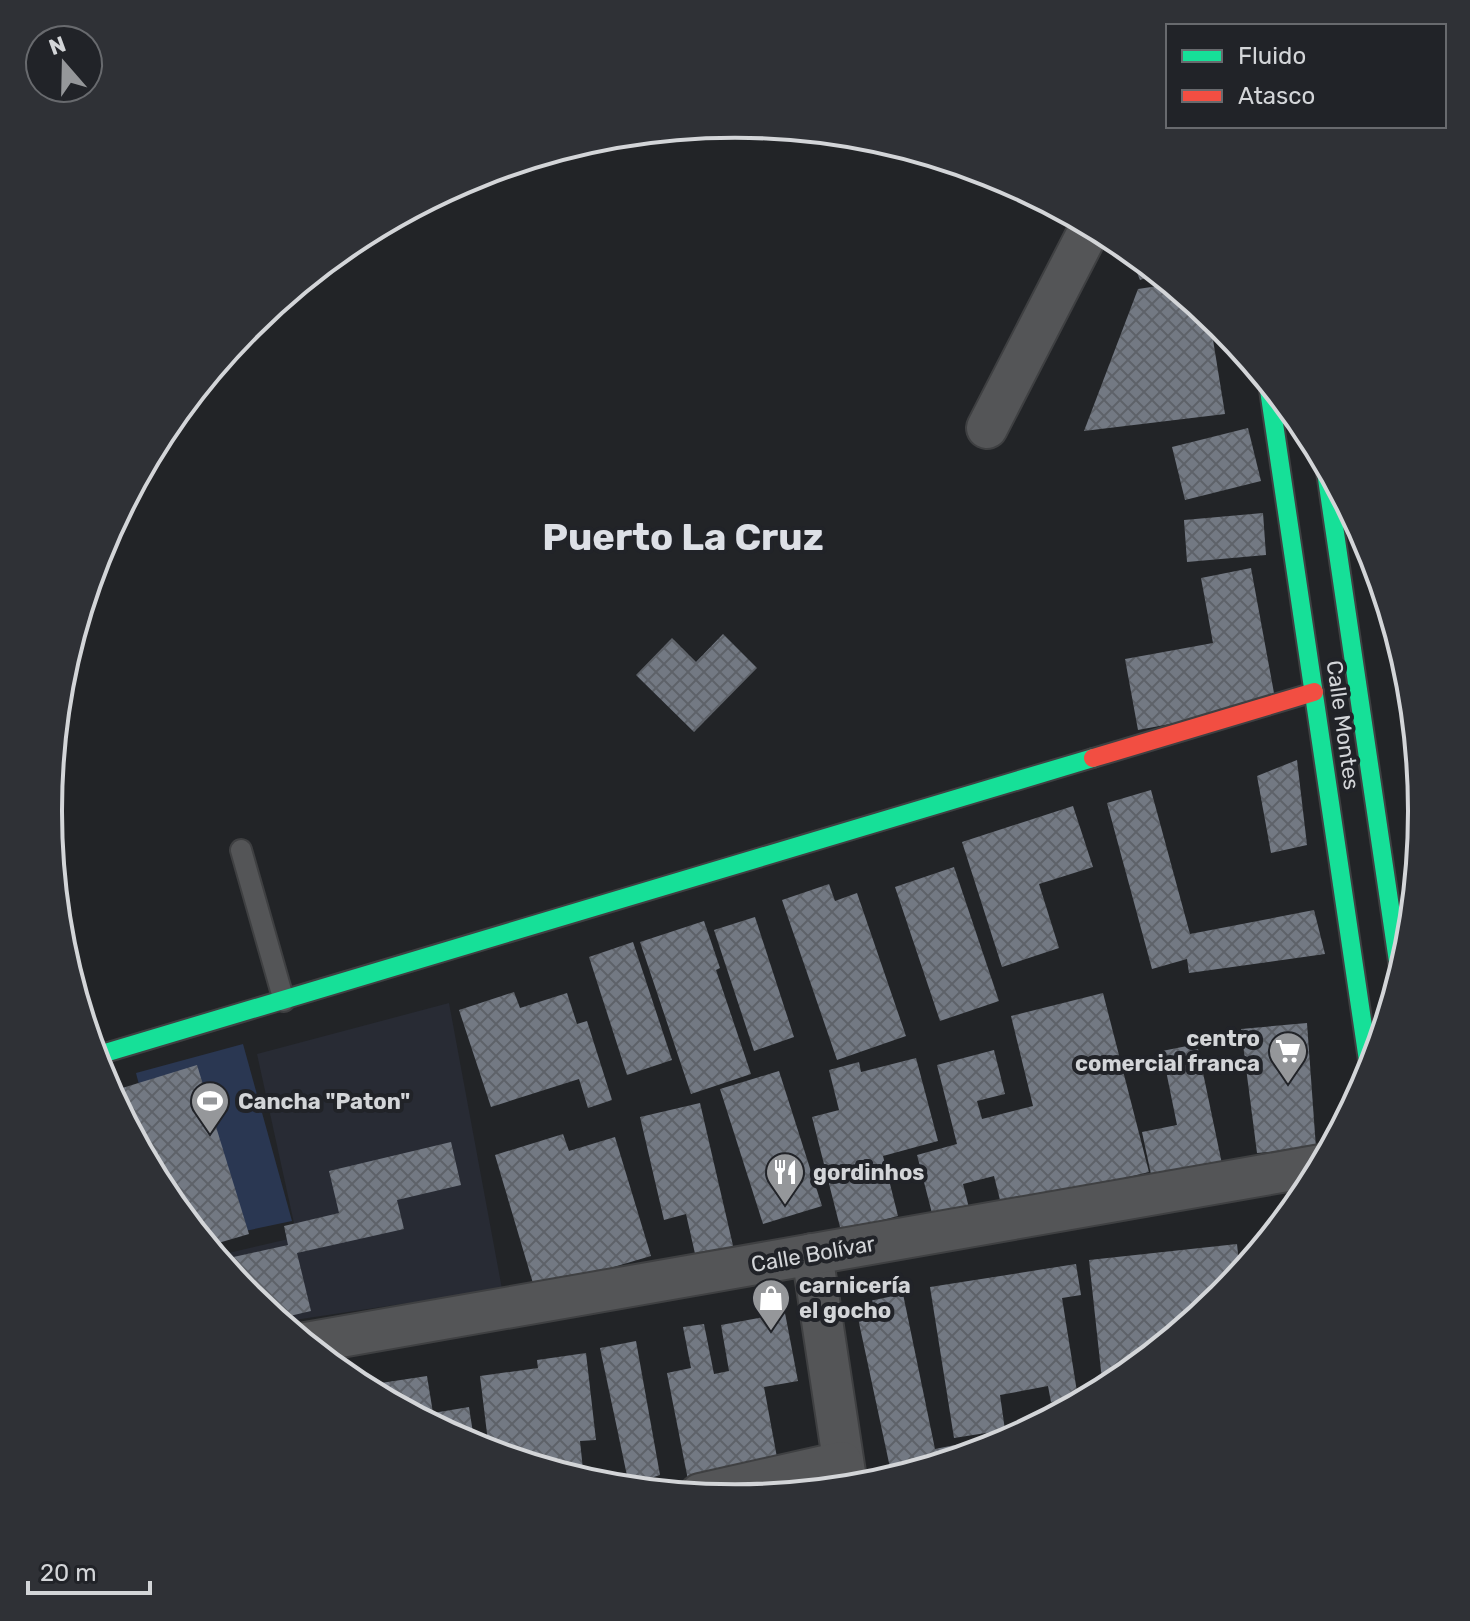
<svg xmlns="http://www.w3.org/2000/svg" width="1470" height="1621" viewBox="0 0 1470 1621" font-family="Rubik,sans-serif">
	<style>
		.built { fill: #282b34 }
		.pitch { fill: #2a3752 }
		.building { fill: url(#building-cross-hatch) }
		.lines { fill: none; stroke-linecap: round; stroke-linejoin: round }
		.lane-casing { stroke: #3f4042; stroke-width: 24 }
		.street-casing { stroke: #3f4042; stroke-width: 44 }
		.fast-casing { stroke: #3f4042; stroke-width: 22 }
		.jam-casing { stroke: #3f4042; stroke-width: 22 }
		.lane { stroke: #545557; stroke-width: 20 }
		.street { stroke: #545557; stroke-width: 40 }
		.fast { stroke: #16e098; stroke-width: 18 }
		.jam { stroke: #f24e42; stroke-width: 18 }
		.labels { text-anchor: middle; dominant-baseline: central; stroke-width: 8; stroke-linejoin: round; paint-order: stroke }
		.street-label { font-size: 22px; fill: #d3d5d8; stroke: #212328 }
		.poi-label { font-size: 22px; font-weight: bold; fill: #d3d5d8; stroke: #212328; text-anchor: start }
		.town-label { font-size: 38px; font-weight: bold; fill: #dde0e6; stroke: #212328 }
		.rim { fill: none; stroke: #d3d5d8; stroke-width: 4 }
	</style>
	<defs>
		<pattern id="building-cross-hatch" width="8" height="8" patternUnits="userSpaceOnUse" patternTransform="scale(2)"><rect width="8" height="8" fill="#737983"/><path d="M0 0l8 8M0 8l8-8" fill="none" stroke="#5e6269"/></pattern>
	</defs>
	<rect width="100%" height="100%" fill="#222427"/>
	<!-- built -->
	<polygon class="built" points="449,1003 502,1289 281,1322 249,1296 216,1256 297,1237 257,1054"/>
	<!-- pitch -->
	<polygon class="pitch" points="243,1044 292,1221 203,1240 168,1198 136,1073"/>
	<!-- building -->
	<g class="building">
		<polygon points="1127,248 1158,273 1140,280"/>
		<polygon points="1171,284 1209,315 1225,414 1084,431 1138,289"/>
		<polygon points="1248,428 1261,481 1185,500 1172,447"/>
		<polygon points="1263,513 1266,555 1187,562 1184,520"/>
		<polygon points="1251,568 1276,704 1138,730 1125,659 1213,643 1201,578"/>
		<polygon points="723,634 757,668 694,732 636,675 672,638 696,662"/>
		<polygon points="1297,760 1307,845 1271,853 1257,776"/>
		<polygon points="1151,790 1190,934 1314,910 1325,954 1189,973 1187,959 1152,969 1107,803"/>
		<polygon points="1073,806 1093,867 1039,884 1059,948 1002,967 962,842"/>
		<polygon points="954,867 999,1001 940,1021 895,887"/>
		<polygon points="829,884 835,901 857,893 906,1036 837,1060 782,900"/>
		<polygon points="755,917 794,1037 754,1051 714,930"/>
		<polygon points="704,921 720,968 716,970 751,1074 691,1094 640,942"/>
		<polygon points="633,942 672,1060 627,1075 589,957"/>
		<polygon points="514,992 520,1008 567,993 577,1024 587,1021 612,1100 588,1108 579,1079 491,1107 459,1010"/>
		<polygon points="1103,993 1149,1172 1002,1208 994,1176 963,1184 970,1212 934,1221 917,1155 957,1144 937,1065 994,1050 1005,1094 977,1101 982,1119 1033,1106 1011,1016"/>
		<polygon points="1307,1023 1316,1148 1257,1153 1241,1029"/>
		<polygon points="1197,1044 1222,1164 1152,1179 1142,1132 1177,1125 1162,1051"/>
		<polygon points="916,1058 938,1141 883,1156 898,1216 841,1231 812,1117 839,1110 829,1070 859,1062 861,1072"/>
		<polygon points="197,1065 249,1234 208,1246 164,1192 133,1134 119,1089"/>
		<polygon points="779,1071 822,1206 763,1224 720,1089"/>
		<polygon points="700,1103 734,1250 696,1258 686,1214 664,1220 640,1117"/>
		<polygon points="563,1134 569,1151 615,1137 651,1256 535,1290 495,1155"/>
		<polygon points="451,1142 461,1185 397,1200 404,1229 297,1253 311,1311 277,1319 249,1296 220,1260 288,1245 284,1226 339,1213 329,1171"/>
		<polygon points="1237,1244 1240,1273 1220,1297 1206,1309 1195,1310 1196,1317 1116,1382 1103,1389 1089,1260"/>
		<polygon points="1076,1264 1081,1295 1062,1298 1078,1398 1051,1402 1048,1386 1000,1395 1005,1430 954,1438 930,1287"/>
		<polygon points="903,1294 935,1449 1025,1431 997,1445 892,1477 855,1304"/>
		<polygon points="785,1313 798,1381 764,1387 778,1463 688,1480 667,1373 691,1368 683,1327 704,1324 714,1374 729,1371 721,1325"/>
		<polygon points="636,1341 660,1475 629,1485 600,1348"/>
		<polygon points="586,1353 596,1440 580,1441 584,1479 489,1450 480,1376 538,1368 537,1360"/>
		<polygon points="427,1376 433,1413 469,1407 475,1446 361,1386"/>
	</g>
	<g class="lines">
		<defs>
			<polyline id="lane" points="241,850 284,1001"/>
			<g id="street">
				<polyline points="987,428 1091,226"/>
				<polyline points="812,1254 847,1486"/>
				<polyline points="306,1343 1321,1165"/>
				<polyline points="700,1494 842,1462"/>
			</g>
			<g id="fast">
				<polyline points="1268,383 1370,1074"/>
				<polyline points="1325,465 1400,975"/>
				<polyline points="95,1056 1093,758"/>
			</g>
			<polyline id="jam" points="1093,758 1314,692"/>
		</defs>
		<!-- lane casing -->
		<use href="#lane" class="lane-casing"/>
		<!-- street casing -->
		<use href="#street" class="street-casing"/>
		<!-- fast casing -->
		<use href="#fast" class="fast-casing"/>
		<!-- jam casing -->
		<use href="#jam" class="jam-casing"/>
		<!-- lane -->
		<use href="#lane" class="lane"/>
		<!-- street -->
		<use href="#street" class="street"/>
		<!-- fast -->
		<use href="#fast" class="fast"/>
		<!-- jam -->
		<use href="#jam" class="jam"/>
	</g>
	<!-- icons -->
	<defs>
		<symbol id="supermarket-pin" viewBox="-11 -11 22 30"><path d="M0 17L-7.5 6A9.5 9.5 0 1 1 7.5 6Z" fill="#95979a" stroke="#212328"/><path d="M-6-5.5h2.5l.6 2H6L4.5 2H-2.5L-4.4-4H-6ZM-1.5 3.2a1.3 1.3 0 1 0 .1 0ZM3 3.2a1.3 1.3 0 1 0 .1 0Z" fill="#fff"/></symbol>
		<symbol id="stadium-pin" viewBox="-11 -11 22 30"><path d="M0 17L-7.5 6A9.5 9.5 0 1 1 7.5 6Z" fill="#95979a" stroke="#212328"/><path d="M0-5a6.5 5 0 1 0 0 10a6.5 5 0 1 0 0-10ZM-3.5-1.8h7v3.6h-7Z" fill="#fff"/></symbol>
		<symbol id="restaurant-pin" viewBox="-11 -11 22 30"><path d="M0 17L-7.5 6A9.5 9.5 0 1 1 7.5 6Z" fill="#95979a" stroke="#212328"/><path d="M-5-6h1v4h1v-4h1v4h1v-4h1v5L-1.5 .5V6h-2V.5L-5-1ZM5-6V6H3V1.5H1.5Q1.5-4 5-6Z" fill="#fff"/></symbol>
		<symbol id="shop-pin" viewBox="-11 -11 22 30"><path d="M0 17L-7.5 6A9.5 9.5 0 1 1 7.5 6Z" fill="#95979a" stroke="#212328"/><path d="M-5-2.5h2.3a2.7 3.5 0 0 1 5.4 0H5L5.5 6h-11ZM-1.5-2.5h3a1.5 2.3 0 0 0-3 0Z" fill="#fff"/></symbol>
	</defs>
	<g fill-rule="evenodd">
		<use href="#supermarket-pin" x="1266" y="1029" width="44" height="60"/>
		<use href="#stadium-pin" x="188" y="1079" width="44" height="60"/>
		<use href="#restaurant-pin" x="763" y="1150" width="44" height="60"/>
		<use href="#shop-pin" x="749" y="1276" width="44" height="60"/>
	</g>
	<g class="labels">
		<!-- street labels -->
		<g class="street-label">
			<text transform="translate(1343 725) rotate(82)">Calle Montes</text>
			<text transform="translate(813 1254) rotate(-10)">Calle Bolívar</text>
		</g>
		<!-- poi labels -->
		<g class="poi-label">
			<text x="1260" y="1038" text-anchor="end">centro<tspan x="1260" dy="25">comercial franca</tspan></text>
			<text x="238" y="1101">Cancha "Paton"</text>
			<text x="813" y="1172">gordinhos</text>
			<text x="799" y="1285">carnicería<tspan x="799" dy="25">el gocho</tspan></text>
		</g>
		<!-- town labels -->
		<g class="town-label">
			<text x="683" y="537">Puerto La Cruz</text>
		</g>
	</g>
	<!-- crop -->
	<path d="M0 0H1470V1621H0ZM62 811a673 673 0 1 1 1346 0a673 673 0 1 1-1346 0Z" fill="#2f3136" fill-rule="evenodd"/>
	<path class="rim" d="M62 811a673 673 0 1 1 1346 0a673 673 0 1 1-1346 0Z"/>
	<!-- legend -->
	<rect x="1166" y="24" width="280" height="104" fill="#212328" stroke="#686a6e" stroke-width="2"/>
	<rect x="1182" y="50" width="40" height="12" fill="#16e098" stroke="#686a6e" stroke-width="2"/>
	<text x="1238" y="64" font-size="24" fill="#d3d5d8">Fluido</text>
	<rect x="1182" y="90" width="40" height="12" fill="#f24e42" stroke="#686a6e" stroke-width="2"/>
	<text x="1238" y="104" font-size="24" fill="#d3d5d8">Atasco</text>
	<!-- north arrow -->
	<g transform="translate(64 64) rotate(340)"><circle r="38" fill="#212328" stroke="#686a6e" stroke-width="2"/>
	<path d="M0-6L14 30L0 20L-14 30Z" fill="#95979a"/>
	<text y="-12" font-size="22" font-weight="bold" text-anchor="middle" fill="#d3d5d8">N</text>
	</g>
	<!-- scale -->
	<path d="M28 1581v12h122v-12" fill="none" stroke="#d3d5d8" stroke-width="4"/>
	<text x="40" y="1581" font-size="24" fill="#d3d5d8" stroke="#212328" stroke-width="6" paint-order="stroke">20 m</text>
</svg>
